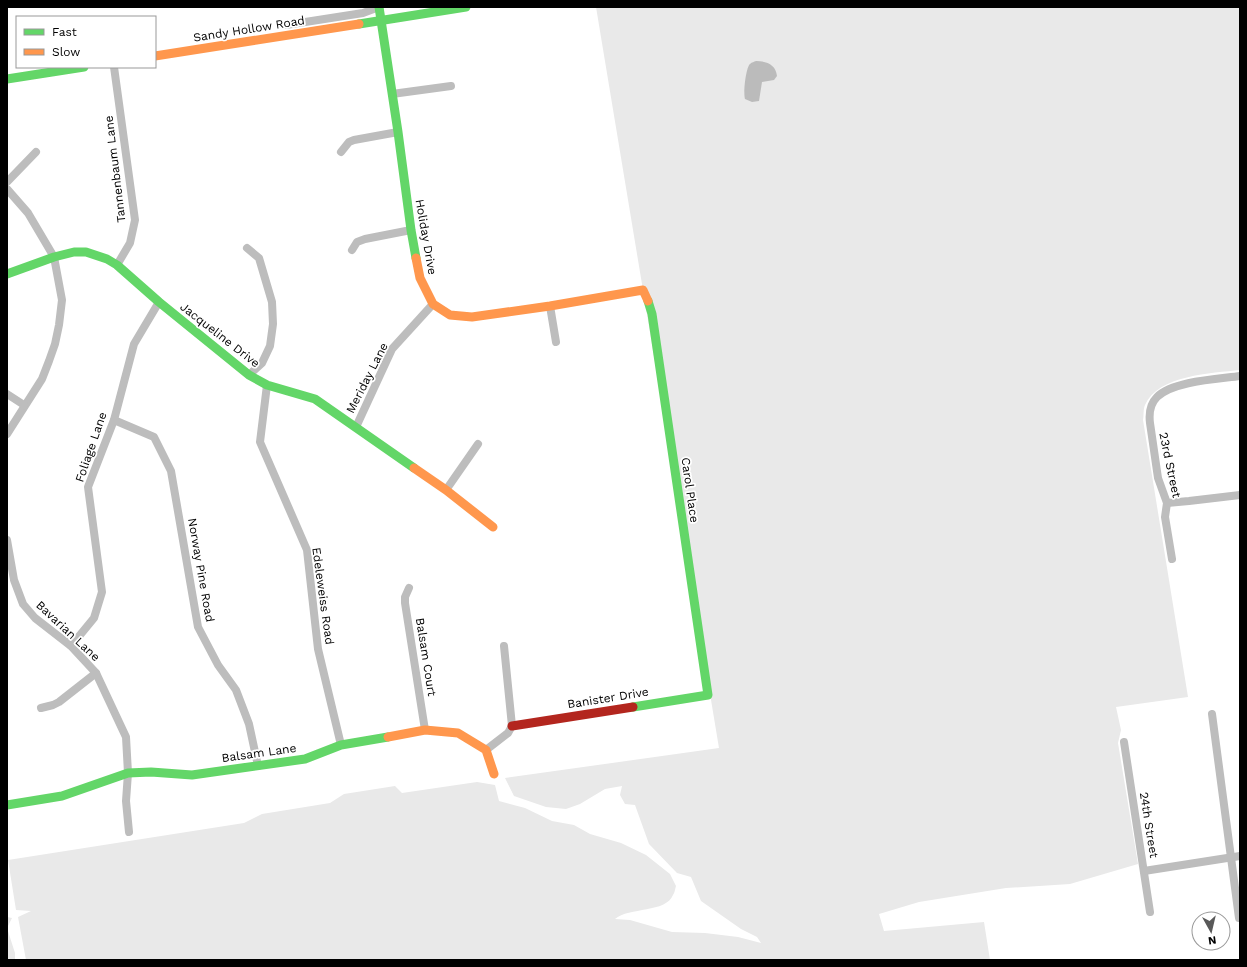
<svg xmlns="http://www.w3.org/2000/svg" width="1247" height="967" viewBox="0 0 1247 967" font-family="'Work Sans',sans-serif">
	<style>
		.green { fill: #e9e9e9 }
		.water { fill: #bbb }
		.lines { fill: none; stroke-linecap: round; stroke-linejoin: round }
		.street { stroke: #bdbdbd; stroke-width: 8 }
		.fast { stroke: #63d668; stroke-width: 9 }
		.slow { stroke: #ff974d; stroke-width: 9 }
		.jam { stroke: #b3261e; stroke-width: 9 }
		.labels { text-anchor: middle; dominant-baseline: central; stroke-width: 3.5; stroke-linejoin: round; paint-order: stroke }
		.street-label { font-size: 12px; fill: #000; stroke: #fff }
	</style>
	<rect width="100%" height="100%" fill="#fff"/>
	<!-- green -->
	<g class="green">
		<path d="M596 7H1240V370C1212 373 1158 375 1145 405 1143 409 1144 416 1143 420L1188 697 1116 707 1121 730 1118 743 1138 864 1070 884 1006 888 919 902 879 914 884 931 984 922 990 960H26L18 917 31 911 16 910 8 860 244 823 262 814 330 803 344 794 395 786 402 793 477 782 495 785 499 801 525 808 552 821 574 825 590 834 621 843 646 855 670 874 676 886C675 889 675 892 673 895 666 913 629 907 615 919L630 920 672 932 705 933 738 937 761 943 757 937 741 929 701 901 691 877 677 873 649 844 635 805 625 804 620 795 622 786 605 789 580 804 566 809 546 807 514 796 505 778 719 748Z"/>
		<polygon points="7,917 12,918 7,928 15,953 15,960 7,960"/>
	</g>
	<!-- water -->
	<path class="water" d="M756 61C767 61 776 65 777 76L774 80 762 82 759 101 752 102 745 99C743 93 746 67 750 64 752 62 754 62 756 61Z"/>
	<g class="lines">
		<!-- street -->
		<g class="street">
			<polyline points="286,25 363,13 379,7"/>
			<polyline points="114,67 135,220 130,243 117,265"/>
			<polyline points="392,94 451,86"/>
			<polyline points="341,152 349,142 354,140 398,132"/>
			<polyline points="7,182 36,152"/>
			<polyline points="7,189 28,213 54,257 62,300 59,325 55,344 49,361 42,379 7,434"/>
			<polyline points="247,248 259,258 272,302 273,324 270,346 262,363 249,375"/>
			<polyline points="352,250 357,242 365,239 411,230"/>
			<polyline points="550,306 556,342"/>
			<polyline points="267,385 260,442 307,550 318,649 341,745"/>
			<polyline points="7,394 24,405"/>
			<polyline points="114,420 154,437 171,471 198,627 218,665 236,690 249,724 258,766"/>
			<polyline points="356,427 392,349 433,304"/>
			<polyline points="446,490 478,444"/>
			<polyline points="1167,503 1189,501 1240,495"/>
			<polyline points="7,540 14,580 23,604 35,618 71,646 96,673 126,737 128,773 126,801 129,832"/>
			<path d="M1172 559 1165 517 1167 503 1158 478 1150 423C1149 415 1150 404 1157 397 1173 381 1218 379 1240 376"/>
			<polyline points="409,588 405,597 405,603 425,730"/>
			<polyline points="71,646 94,618 102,592 88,487 114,420 134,344 159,302"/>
			<polyline points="41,708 53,705 59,702 96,673"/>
			<polyline points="1212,714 1239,918"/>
			<polyline points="1124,742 1150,912"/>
			<polyline points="486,750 508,733 512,726 504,646"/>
			<polyline points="1144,871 1240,856"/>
		</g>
		<!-- fast -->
		<g class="fast">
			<polyline points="379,7 398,132 411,230 416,258"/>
			<polyline points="359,24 466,7"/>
			<polyline points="7,79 84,67"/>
			<polyline points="7,274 54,257 74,252 86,252 107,259 117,265 159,302 249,375 267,385 315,399 414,468"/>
			<polyline points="633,707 708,695 652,314 648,301"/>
			<polyline points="7,805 62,796 128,773 151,772 192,775 305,759 341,745 388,737"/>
		</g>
		<!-- slow -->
		<g class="slow">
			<polyline points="155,56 359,24"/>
			<polyline points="416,258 420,278 433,304 450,315 472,317 550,306 643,290 648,301"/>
			<polyline points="414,468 446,490 493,527"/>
			<polyline points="388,737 425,730 458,733 486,750 494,774"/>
		</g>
		<!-- jam -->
		<polyline class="jam" points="512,726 633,707"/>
	</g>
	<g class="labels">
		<!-- street labels -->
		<g class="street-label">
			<text transform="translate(249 29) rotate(-9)">Sandy Hollow Road</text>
			<text transform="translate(115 169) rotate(-97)">Tannenbaum Lane</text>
			<text transform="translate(426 237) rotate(80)">Holiday Drive</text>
			<text transform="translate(220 335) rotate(38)">Jacqueline Drive</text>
			<text transform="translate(367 378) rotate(-63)">Meriday Lane</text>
			<text transform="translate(91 447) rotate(-71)">Foliage Lane</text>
			<text transform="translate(1170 465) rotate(78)">23rd Street</text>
			<text transform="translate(690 490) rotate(82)">Carol Place</text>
			<text transform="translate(201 570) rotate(80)">Norway Pine Road</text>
			<text transform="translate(323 596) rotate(82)">Edeleweiss Road</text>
			<text transform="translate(68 631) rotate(43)">Bavarian Lane</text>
			<text transform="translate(426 657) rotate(81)">Balsam Court</text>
			<text transform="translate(608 698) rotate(-9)">Banister Drive</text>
			<text transform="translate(259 753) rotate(-8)">Balsam Lane</text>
			<text transform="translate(1149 825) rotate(81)">24th Street</text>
		</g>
	</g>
	<!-- border -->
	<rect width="1247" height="967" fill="none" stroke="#000000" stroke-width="16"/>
	<!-- legend -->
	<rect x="16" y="16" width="140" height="52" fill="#ffffff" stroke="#999999"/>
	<rect x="24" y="29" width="20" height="6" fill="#63d668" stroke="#999999"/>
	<text x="52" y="36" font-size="12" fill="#000000">Fast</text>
	<rect x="24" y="49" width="20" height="6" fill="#ff974d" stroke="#999999"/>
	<text x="52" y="56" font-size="12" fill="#000000">Slow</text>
	<!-- north arrow -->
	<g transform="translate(1211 931) rotate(172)"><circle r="19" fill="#ffffff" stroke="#999999"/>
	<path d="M0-3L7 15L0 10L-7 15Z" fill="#595959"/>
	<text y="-6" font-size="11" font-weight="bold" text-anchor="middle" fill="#000000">N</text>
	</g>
</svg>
